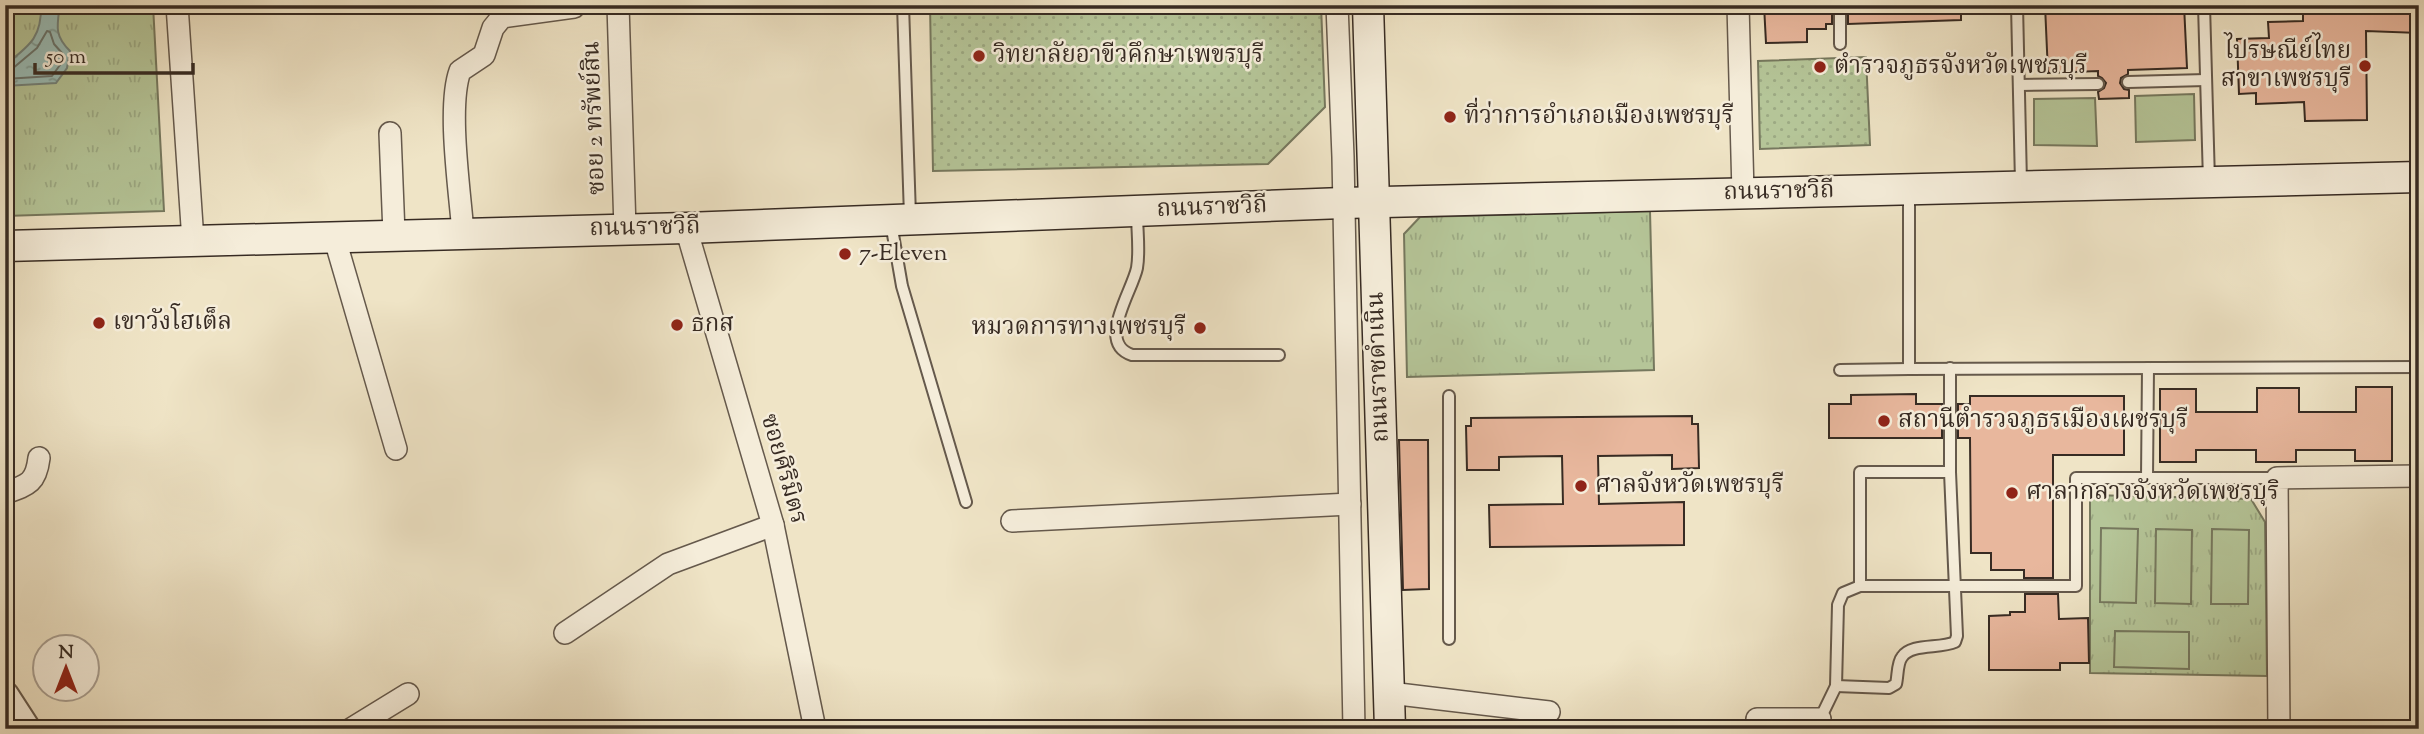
<svg xmlns="http://www.w3.org/2000/svg" width="2424" height="734" viewBox="0 0 2424 734" font-family="'Sorts Mill Goudy','Noto Serif Thai',serif">
	<style>
		.grass { fill: url(#grass-dots); stroke: #76785e; stroke-width: 2 }
		.park { fill: url(#park-tufts); stroke: #76785e; stroke-width: 2 }
		.garden { fill: #b5c598; stroke: #76785e; stroke-width: 2 }
		.water { fill: url(#water-ripples); stroke: #72837c; stroke-width: 2 }
		.lines { fill: none; stroke-linecap: round; stroke-linejoin: round }
		.shore { stroke: #68746e; stroke-width: 2 }
		.building { fill: #e8b79d; stroke: #372b23; stroke-width: 2 }
		.service-casing { stroke: #65594c; stroke-width: 14 }
		.minor-casing { stroke: #65594c; stroke-width: 24 }
		.tertiary-casing { stroke: #65594c; stroke-width: 30 }
		.secondary-casing { stroke: #372b23; stroke-width: 33 }
		.service { stroke: #f5edda; stroke-width: 10 }
		.minor { stroke: #f5edda; stroke-width: 21 }
		.tertiary { stroke: #f5edda; stroke-width: 26 }
		.secondary { stroke: #f5edda; stroke-width: 30 }
		.poi-dot { fill: #8f2418; stroke: #f5edda; stroke-width: 2.5 }
		.labels { text-anchor: middle; dominant-baseline: central; stroke-width: 5; stroke-linejoin: round; paint-order: stroke }
		.poi-label { font-size: 24px; fill: #372b23; stroke: #f5edda; text-anchor: start }
		.street-label { font-size: 24px; fill: #372b23; stroke: #f5edda }
	</style>
	<defs>
		<pattern id="grass-dots" width="8" height="8" patternUnits="userSpaceOnUse" patternTransform="scale(1.75)"><rect width="8" height="8" fill="#b5c598"/><path d="M2 2h.1M6 6h.1" fill="none" stroke="#9ca983" stroke-width="1.8" stroke-linecap="round"/></pattern>
		<pattern id="park-tufts" width="24" height="20" patternUnits="userSpaceOnUse" patternTransform="scale(1.75)"><rect width="24" height="20" fill="#b5c598"/><path d="M3 7l-1-3M5 7V3M7 7l1-3M15 17l-1-3M17 17v-4M19 17l1-3" fill="none" stroke="#9ca983"/></pattern>
		<pattern id="water-ripples" width="26" height="14" patternUnits="userSpaceOnUse" patternTransform="scale(1.75)"><rect width="26" height="14" fill="#9abeb8"/><path d="M2 4q2-2 4 0t4 0M15 11q2-2 4 0t4 0" fill="none" stroke="#7e9b95"/></pattern>
	</defs>
	<rect width="100%" height="100%" fill="#efe4c6"/>
	<filter id="stains"><feTurbulence type="fractalNoise" baseFrequency=".00286" numOctaves="4"/><feColorMatrix values="0 0 0 0 .2 0 0 0 0 .09 0 0 0 0 .02 0 0 0 .5 -.17"/></filter>
	<radialGradient id="worn" r=".72"><stop offset=".6" stop-color="#630" stop-opacity="0"/><stop offset="1" stop-color="#630" stop-opacity=".3"/></radialGradient>
	<!-- grass -->
	<g class="grass">
		<polygon points="930,5 1321,5 1325,107 1268,164 933,171"/>
		<polygon points="1866,57 1870,145 1760,149 1758,61"/>
	</g>
	<!-- park -->
	<g class="park">
		<polygon points="5,5 153,5 164,211 5,216"/>
		<polygon points="1650,211 1654,370 1407,377 1404,234 1420,217"/>
		<polygon points="2090,495 2251,499 2265,522 2267,676 2090,673"/>
	</g>
	<!-- garden -->
	<g class="garden">
		<polygon points="2194,94 2195,140 2136,142 2135,96"/>
		<polygon points="2095,98 2097,146 2034,145 2034,99"/>
		<polygon points="2101,528 2138,529 2136,603 2100,602"/>
		<polygon points="2156,529 2192,530 2191,604 2155,603"/>
		<polygon points="2212,529 2249,530 2248,604 2211,604"/>
		<polygon points="2115,631 2189,632 2189,669 2114,667"/>
	</g>
	<!-- water -->
	<path class="water" d="M41 5H60C57 26 54 35 70 51L67 68 56 83 5 86V65C29 46 42 38 41 5Z"/>
	<g class="lines">
		<!-- shore -->
		<polyline class="shore" points="5,70 12,69 37,48 47,31 50,32 54,44 62,53 60,65 52,76 5,79"/>
	</g>
	<!-- building -->
	<g class="building">
		<polygon points="1764,5 1832,5 1832,24 1826,24 1826,29 1807,29 1807,42 1766,43"/>
		<polygon points="1848,5 1961,5 1961,20 1848,24"/>
		<polygon points="2045,5 2184,5 2187,68 2128,70 2128,74 2121,78 2120,83 2124,89 2129,90 2129,98 2099,99 2098,92 2104,88 2106,83 2102,78 2098,76 2098,71 2048,73"/>
		<polygon points="2392,6 2419,7 2419,33 2366,31 2367,120 2305,121 2304,102 2256,104 2256,93 2239,94 2237,39 2269,38 2268,22 2303,21 2303,12 2392,10"/>
		<polygon points="2356,387 2392,387 2392,461 2355,461 2355,450 2296,450 2296,462 2256,462 2256,450 2196,450 2196,462 2160,462 2160,389 2196,389 2196,412 2257,412 2257,388 2299,388 2299,412 2356,412"/>
		<polygon points="1916,394 1916,404 1942,404 1942,438 1829,438 1829,404 1851,404 1851,395"/>
		<polygon points="1970,396 2124,396 2124,455 2053,455 2053,578 2024,578 2024,570 1991,570 1991,553 1971,553 1970,438 1958,438 1958,404 1970,404"/>
		<polygon points="1692,416 1692,424 1698,424 1699,468 1672,469 1672,455 1598,456 1599,504 1684,502 1684,545 1490,547 1489,505 1563,504 1562,456 1499,457 1499,470 1467,470 1466,426 1471,426 1471,418"/>
		<polygon points="1399,440 1428,440 1429,589 1403,590"/>
		<polygon points="2025,594 2058,594 2059,619 2088,618 2089,663 2060,663 2060,670 1989,670 1989,616 2010,615 2010,612 2025,612"/>
	</g>
	<g class="lines">
		<defs>
			<g id="service">
				<polyline points="903,5 910,216"/>
				<polyline points="2017,5 2021,183"/>
				<polyline points="2204,5 2209,181"/>
				<polyline points="1840,44 1840,5"/>
				<polyline points="2128,82 2206,80"/>
				<polyline points="2019,85 2098,84"/>
				<polyline points="1909,192 1909,369 2419,367"/>
				<path d="M1137 213C1137 231 1140 251 1137 268 1132 292 1096 343 1132 355H1279"/>
				<polyline points="891,223 902,286 966,502"/>
				<polyline points="1950,368 1950,472"/>
				<polyline points="1840,370 1909,369"/>
				<polyline points="1449,396 1449,639"/>
				<polyline points="2147,478 2148,368"/>
				<path d="M1836 686 1889 688 1896 684C1898 676 1897 663 1902 657 1911 643 1940 649 1955 642L1957 636 1950 472H1860V586H2076V478H2277"/>
				<polyline points="1820,719 1836,686 1838,605 1843,593 1860,586"/>
			</g>
			<g id="minor">
				<polyline points="177,5 193,241"/>
				<polyline points="618,5 625,229"/>
				<polyline points="1337,5 1343,157 1354,729"/>
				<polyline points="1738,5 1743,193"/>
				<polyline points="390,133 394,234"/>
				<polyline points="686,228 773,525 815,729"/>
				<path d="M463 233C460 192 447 107 460 71L484 55 493 28 502 17 574 7"/>
				<polyline points="334,236 396,449"/>
				<path d="M5 493C28 485 36 483 39 458"/>
				<polyline points="1012,521 1350,504"/>
				<polyline points="565,633 668,564 773,525"/>
				<polyline points="1390,693 1549,712"/>
				<polyline points="1757,719 1820,719 1819,729"/>
				<polyline points="351,729 408,694"/>
				<polyline points="2279,729 2277,478 2419,476"/>
			</g>
			<polyline id="tertiary" points="5,695 27,729"/>
			<g id="secondary">
				<polyline points="1368,5 1390,729"/>
				<polyline points="5,246 686,228 1343,203 2419,177"/>
			</g>
		</defs>
		<!-- service casing -->
		<use href="#service" class="service-casing"/>
		<!-- minor casing -->
		<use href="#minor" class="minor-casing"/>
		<!-- tertiary casing -->
		<use href="#tertiary" class="tertiary-casing"/>
		<!-- secondary casing -->
		<use href="#secondary" class="secondary-casing"/>
		<!-- service -->
		<use href="#service" class="service"/>
		<!-- minor -->
		<use href="#minor" class="minor"/>
		<!-- tertiary -->
		<use href="#tertiary" class="tertiary"/>
		<!-- secondary -->
		<use href="#secondary" class="secondary"/>
	</g>
	<!-- markers -->
	<g class="poi-dot">
		<circle cx="979" cy="56" r="7"/>
		<circle cx="2365" cy="66" r="7"/>
		<circle cx="1820" cy="67" r="7"/>
		<circle cx="1450" cy="117" r="7"/>
		<circle cx="845" cy="254" r="7"/>
		<circle cx="99" cy="323" r="7"/>
		<circle cx="677" cy="325" r="7"/>
		<circle cx="1200" cy="328" r="7"/>
		<circle cx="1884" cy="421" r="7"/>
		<circle cx="1581" cy="486" r="7"/>
		<circle cx="2012" cy="493" r="7"/>
	</g>
	<g class="labels">
		<!-- poi labels -->
		<g class="poi-label">
			<text x="2351" y="52" text-anchor="end">ไปรษณีย์ไทย<tspan x="2351" dy="28">สาขาเพชรบุรี</tspan></text>
			<text x="993" y="56">วิทยาลัยอาขีวคึกษาเพขรบุรี</text>
			<text x="1834" y="67">ตำรวจภูธรจังหวัดเพชรบุรี</text>
			<text x="1464" y="117">ที่ว่าการอำเภอเมืองเพชรบุรี</text>
			<text x="859" y="254">7-Eleven</text>
			<text x="113" y="323">เขาวังโฮเต็ล</text>
			<text x="691" y="325">ธกส</text>
			<text x="1186" y="328" text-anchor="end">หมวดการทางเพชรบุรี</text>
			<text x="1898" y="421">สถานีตำรวจภูธรเมืองเผชรบุรี</text>
			<text x="1595" y="486">ศาลจังหวัดเพชรบุรี</text>
			<text x="2026" y="493">ศาลากลางจังหวัดเพชรบุริ</text>
		</g>
		<!-- street labels -->
		<g class="street-label">
			<text transform="translate(595 118) rotate(-92)">ซอย 2 ทรัพย์สิน</text>
			<text transform="translate(1779 192) rotate(-1)">ถนนราชวิถี</text>
			<text transform="translate(1212 208) rotate(-2)">ถนนราชวิถี</text>
			<text transform="translate(645 228) rotate(-1)">ถนนราชวิถี</text>
			<text transform="translate(1379 367) rotate(-92)">ถนนราชดำเนิน</text>
			<text transform="translate(783 469) rotate(74)">ซอยศิริมิตร</text>
		</g>
	</g>
	<!-- margin -->
	<rect width="2424" height="734" fill="none" stroke="#efe4c6" stroke-width="28"/>
	<rect x="7" y="7" width="2410" height="720" fill="none" stroke="#372b23" stroke-width="3.5"/>
	<rect x="14" y="14" width="2396" height="706" fill="none" stroke="#372b23" stroke-width="2"/>
	<!-- north arrow -->
	<g transform="translate(66 668)"><circle r="33" fill="#f5edda" stroke="#a99f91" stroke-width="2"/>
	<path d="M0-5L12 26L0 18L-12 26Z" fill="#8f2418"/>
	<text y="-10" font-size="19" font-weight="bold" text-anchor="middle" fill="#372b23">N</text>
	</g>
	<!-- scale -->
	<path d="M35 63v10h158v-10" fill="none" stroke="#372b23" stroke-width="3.5"/>
	<text x="46" y="63" font-size="21" fill="#372b23" stroke="#f5edda" stroke-width="5" paint-order="stroke">50 m</text>
	<rect width="100%" height="100%" filter="url(#stains)"/>
	<rect width="100%" height="100%" fill="url(#worn)"/>
</svg>
